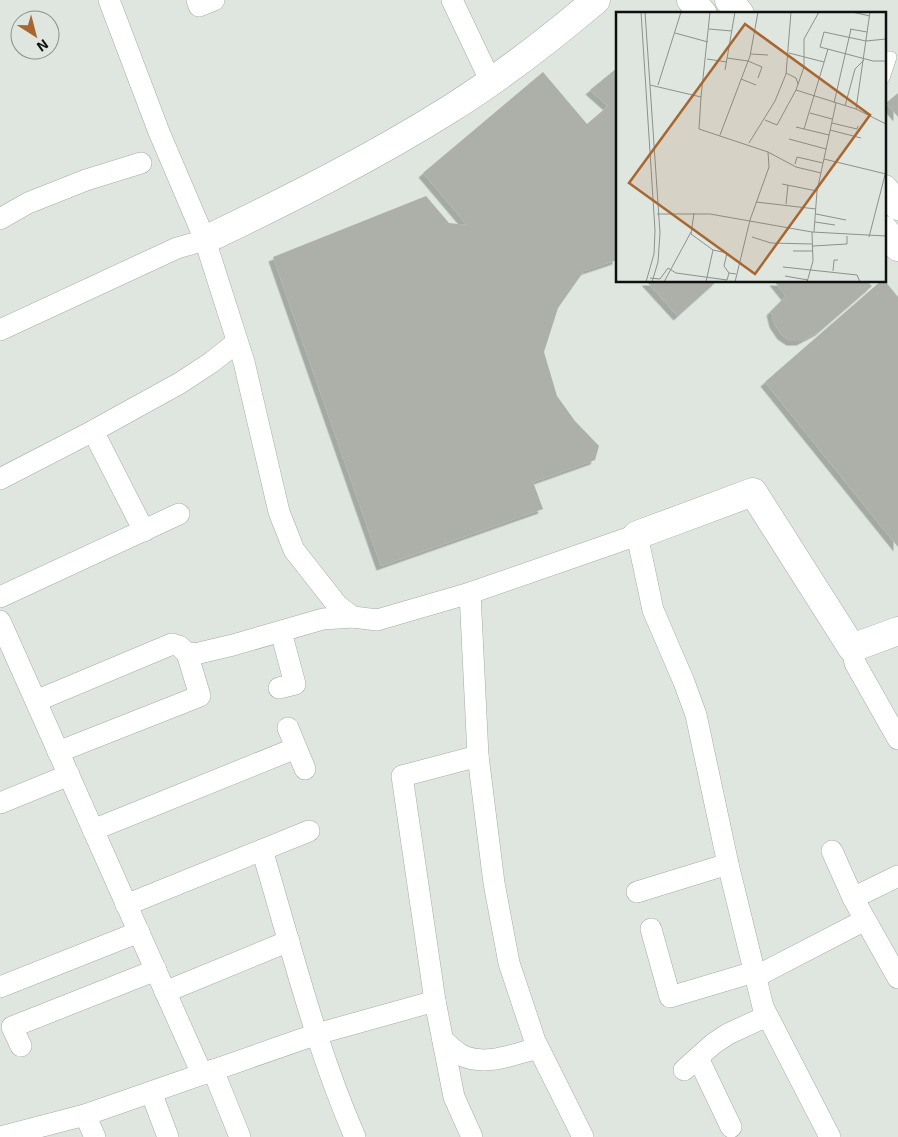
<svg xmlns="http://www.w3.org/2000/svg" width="898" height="1137" viewBox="0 0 898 1137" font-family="'Exo 2',sans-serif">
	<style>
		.building { fill: #acb0a9; filter: url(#shadow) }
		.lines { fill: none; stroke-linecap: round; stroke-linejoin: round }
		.service-casing { stroke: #a5aca6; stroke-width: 12 }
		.minor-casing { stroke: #a5aca6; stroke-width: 22 }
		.tertiary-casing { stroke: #a5aca6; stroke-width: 29 }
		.primary-casing { stroke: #a5aca6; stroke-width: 29 }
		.service { stroke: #fff; stroke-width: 11 }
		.minor { stroke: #fff; stroke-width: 21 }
		.tertiary { stroke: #fff; stroke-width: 28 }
		.primary { stroke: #fff; stroke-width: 28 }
		.inset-road { fill: none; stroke: #8b918c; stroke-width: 1 }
		.view { fill: #a86731; fill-opacity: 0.15; stroke: #a86731; stroke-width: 2.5 }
		.inset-edge { fill: none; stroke: #0e110f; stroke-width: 2.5 }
	</style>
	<defs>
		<filter id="shadow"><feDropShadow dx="-4.5" dy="4.5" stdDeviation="0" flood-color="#0004"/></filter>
	</defs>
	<rect width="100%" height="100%" fill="#dfe6e0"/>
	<!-- building -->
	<g class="building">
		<polygon points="617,68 617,260 584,271 558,308 544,352 557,396 575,421 599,446 595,460 533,482 543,509 381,566 273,257 426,196 449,223 467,225 423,173 543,72 587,124 608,106 590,90"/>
		<polygon points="898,93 898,117 886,103"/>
		<polygon points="646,281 717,281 678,316"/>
		<polygon points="774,281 867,281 872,286 820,331 801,341 791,341 782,335 774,323 771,311 786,296"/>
		<polygon points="881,281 885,281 898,297 898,547 765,382"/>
	</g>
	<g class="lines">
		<defs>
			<polyline id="service" points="884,57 891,57 884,78"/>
			<g id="minor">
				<polyline points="109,0 159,132 205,240 244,362 279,512 294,550 338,606 353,617 377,620 470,593 637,535 653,610 684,682 696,715 728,864 763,1007 830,1137"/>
				<polyline points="197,0 199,6 214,0"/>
				<polyline points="452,0 491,82"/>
				<polyline points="0,219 28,203 86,180 141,163"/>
				<polyline points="0,330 177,248 205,240"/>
				<polyline points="93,431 144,531"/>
				<polyline points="0,479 93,431 180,383 212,362 237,342"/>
				<polyline points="470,593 478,756 494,883 509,963 535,1041 583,1137"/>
				<polyline points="0,597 179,514"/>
				<polyline points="0,621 202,1074"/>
				<polyline points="852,648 855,663 898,739"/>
				<polyline points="279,688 295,684 281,632"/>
				<polyline points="36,701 172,644 179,646 187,653 195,654 233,645 323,619 353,617"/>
				<polyline points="288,728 305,769"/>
				<polyline points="58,752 200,696 187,653"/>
				<polyline points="0,803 69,775"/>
				<polyline points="93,830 296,748"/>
				<path d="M262 850C291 946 315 1045 355 1137"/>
				<polyline points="832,851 853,898 898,978"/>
				<polyline points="637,892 728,864"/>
				<polyline points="853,898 898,876"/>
				<polyline points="126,905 309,831"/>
				<polyline points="651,929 670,997 754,972"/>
				<polyline points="755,977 865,920"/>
				<polyline points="0,987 139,932"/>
				<polyline points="165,992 289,941"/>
				<polyline points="435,1001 402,776 478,756"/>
				<path d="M443 1040C448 1045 455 1051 461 1055 486 1067 514 1054 538 1048"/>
				<polyline points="21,1046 12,1027 156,970"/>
				<polyline points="698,1058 731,1127"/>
				<polyline points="213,1070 240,1137"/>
				<polyline points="684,1070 713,1044 728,1034 767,1016"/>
				<polyline points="151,1092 168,1137"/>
				<polyline points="85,1115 95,1137"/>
				<polyline points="0,1137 85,1115 317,1034 435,1001 454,1097 472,1137"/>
			</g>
			<g id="tertiary">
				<path d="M205 240C288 200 372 158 450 109 501 77 550 39 596 0"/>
				<polyline points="637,535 753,492 852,648 898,631"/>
			</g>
			<g id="primary">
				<polyline points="691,0 703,14"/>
				<polyline points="729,0 740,14"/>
				<polyline points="884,189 898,206"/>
				<polyline points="884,230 898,247"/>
			</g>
		</defs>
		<!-- service casing -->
		<use href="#service" class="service-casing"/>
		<!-- minor casing -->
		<use href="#minor" class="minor-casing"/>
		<!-- tertiary casing -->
		<use href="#tertiary" class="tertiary-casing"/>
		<!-- primary casing -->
		<use href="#primary" class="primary-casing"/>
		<!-- service -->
		<use href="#service" class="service"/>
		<!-- minor -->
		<use href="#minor" class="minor"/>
		<!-- tertiary -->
		<use href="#tertiary" class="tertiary"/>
		<!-- primary -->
		<use href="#primary" class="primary"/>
	</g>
	<!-- overview -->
	<g transform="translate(616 12)">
		<rect width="270" height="270" fill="#dfe6e0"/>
		<path class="inset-road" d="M25 0 39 218 38 242 30 270M29 0 44 221 42 250 36 270M203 0 188 27V55L180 78 240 97 270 112M236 0 254 4M93 17 116 19M234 17 251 20M59 21 92 30M270 27 250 29 208 20 204 35 257 49H270M173 41 208 50M135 42 152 43M111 46 132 49M91 47 111 50M132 49 146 55 142 66M109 58 119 0M170 61 180 66 182 72M125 67 140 73M34 73 85 85 83 117 152 140 153 155 134 208 119 270M42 73 65 0M85 85 94 0M218 91 235 17M229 94 239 57 248 48M240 97 254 0M194 101 216 107M149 108 161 113 180 78M216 111 241 117 242 114M180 115 213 123M188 117 212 37M214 118 245 126M104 123 134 44 142 0M173 127 210 137M133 131 159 89 170 62 175 0M152 140 180 155 205 161M208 147 270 162M179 152 181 145 207 151M166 172 201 179M140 190 200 197M170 192 172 173M78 201 75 222 97 238 90 270M41 202H94L196 220 270 224M200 202 230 208M199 210 219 213M198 220 201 179 220 91M136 225 155 231 196 232M253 225 270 159M197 234 231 232V224M97 238 111 241 108 254 113 261M177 239H197M167 255 241 263 244 270M217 259 218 248H222M169 264 192 268M34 266 44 267 52 256 60 261 111 268 113 261 120 262M48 270 75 220M191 270 197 249 196 220"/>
		<path class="view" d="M129 12 254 103 139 262 13 171Z"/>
		<rect width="270" height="270" class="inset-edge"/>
	</g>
	<!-- north arrow -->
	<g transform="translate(35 35) rotate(144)"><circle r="24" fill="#dfe6e0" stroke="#8b918c"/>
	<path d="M0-4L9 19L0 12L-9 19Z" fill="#a86731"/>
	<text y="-8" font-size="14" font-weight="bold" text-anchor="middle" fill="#0e110f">N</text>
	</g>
</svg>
